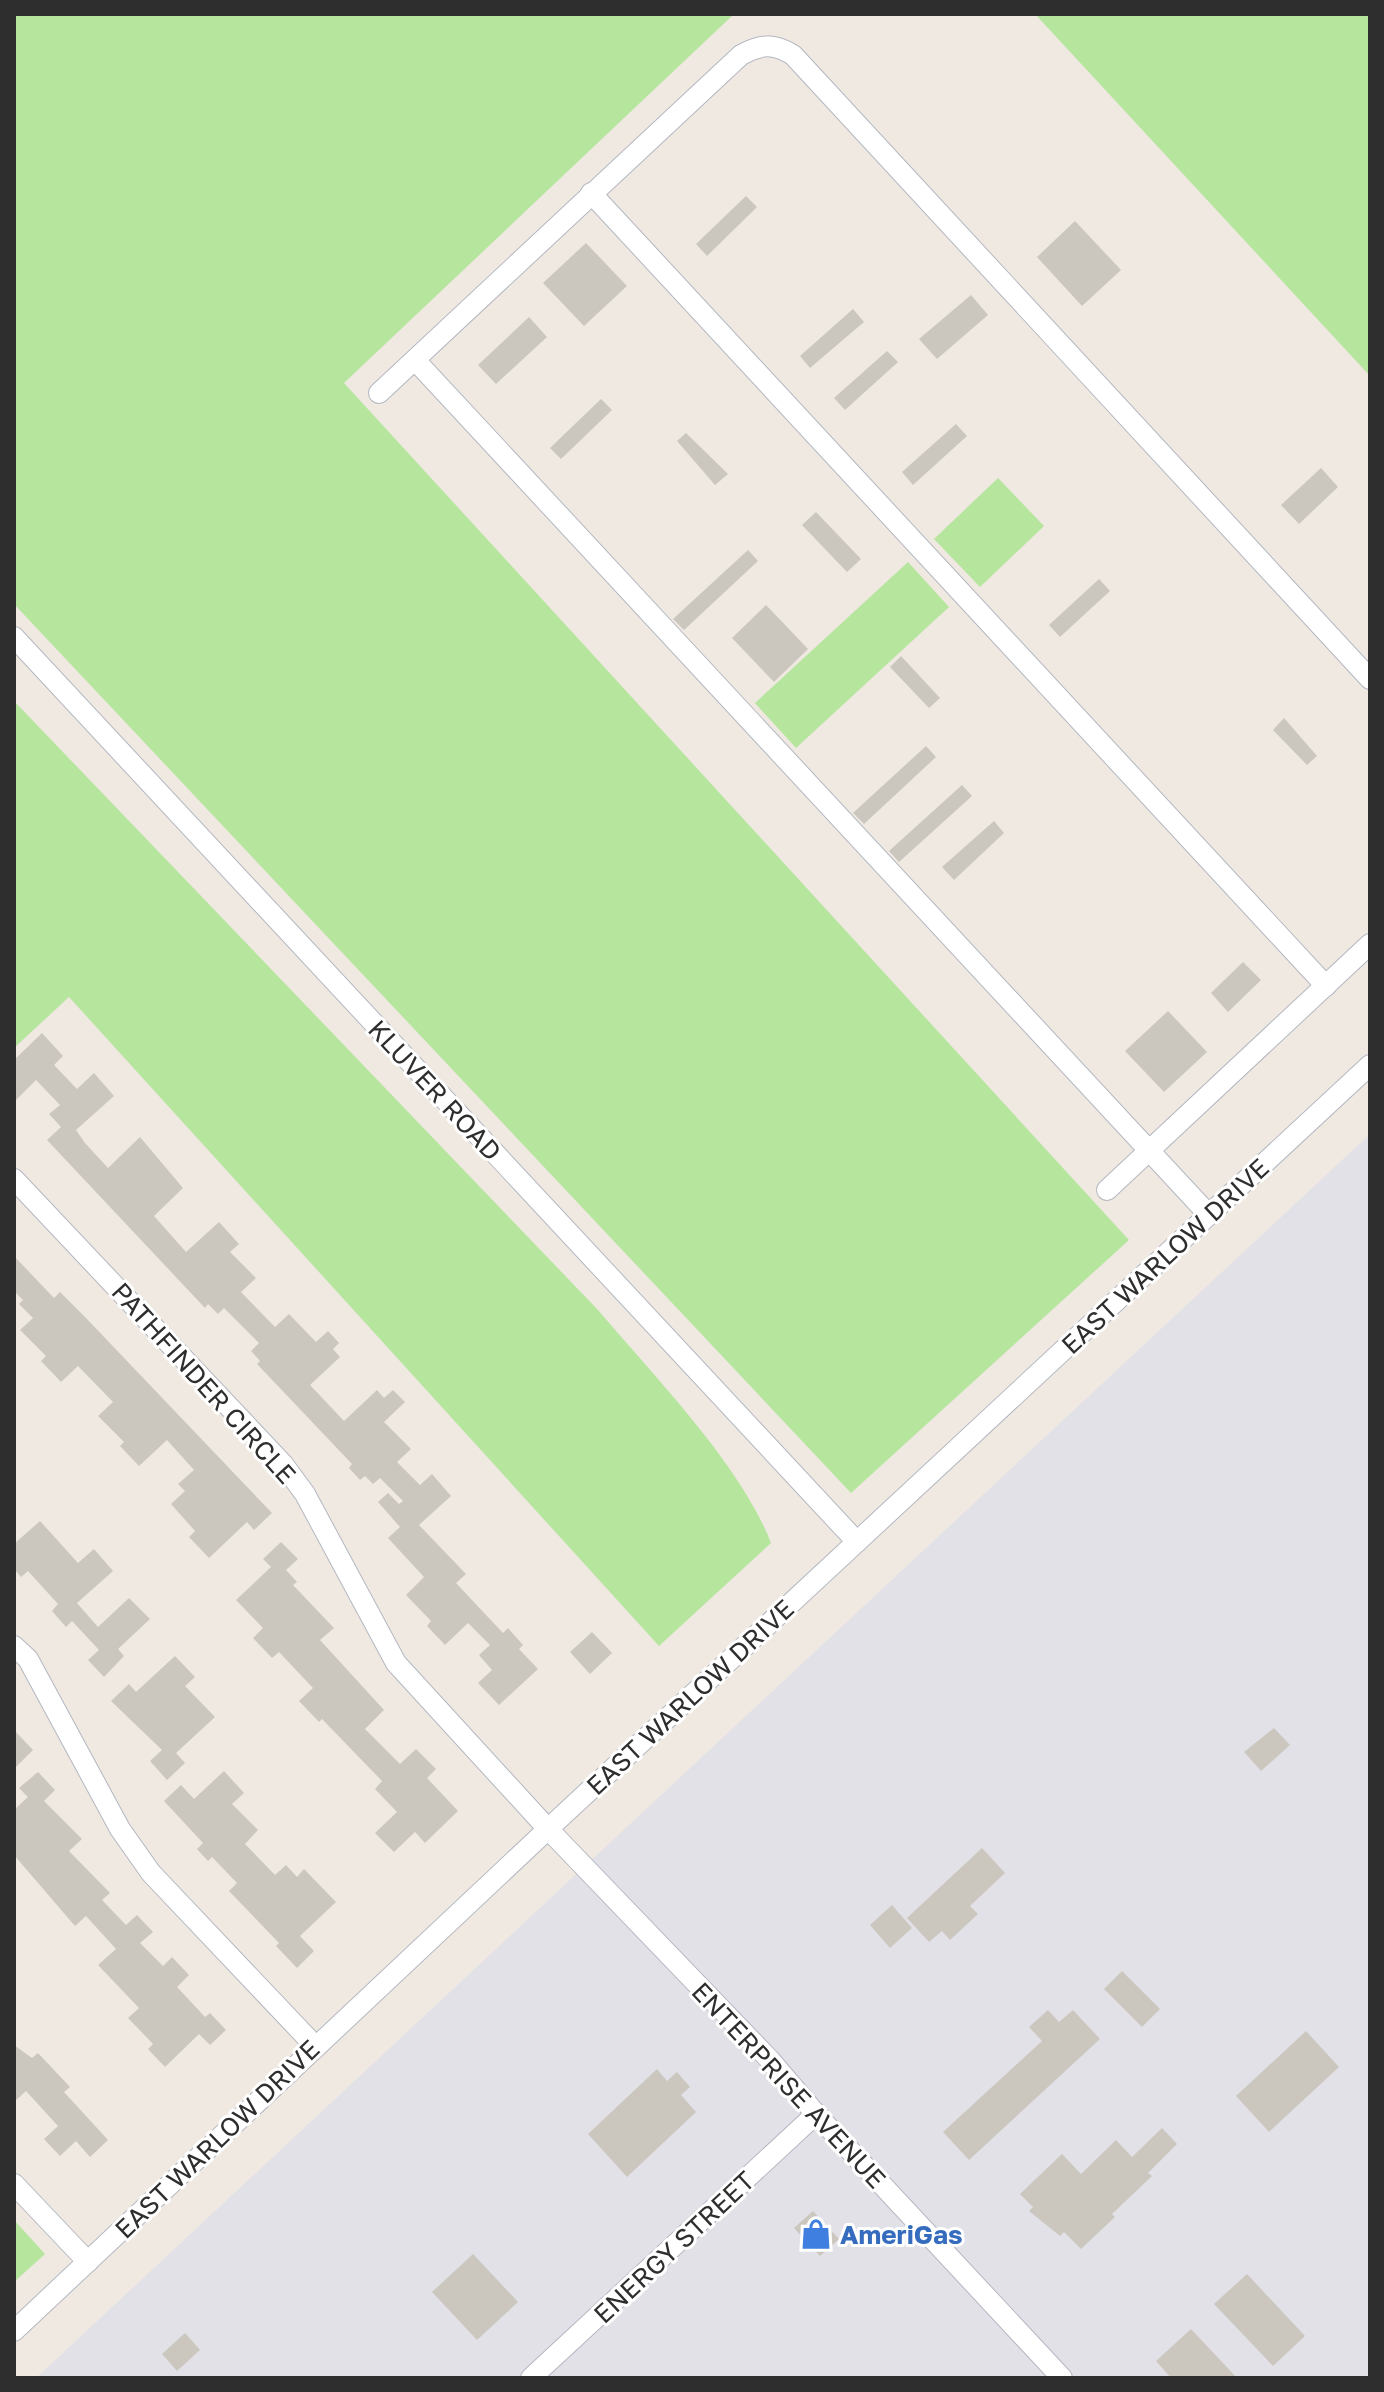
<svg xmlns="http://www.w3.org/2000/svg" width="1384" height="2392" viewBox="0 0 1384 2392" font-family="'Golos Text',sans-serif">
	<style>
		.industrial { fill: #e3e1e8 }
		.green { fill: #b6e59e }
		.building { fill: #cbc7bf }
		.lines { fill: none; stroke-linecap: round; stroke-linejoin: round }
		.minor-casing { stroke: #b4b7c1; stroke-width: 22 }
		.minor { stroke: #fff; stroke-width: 20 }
		.labels { text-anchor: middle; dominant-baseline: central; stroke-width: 6; stroke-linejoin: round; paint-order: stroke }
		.street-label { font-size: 26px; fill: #2e2e2e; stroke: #fff }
		.shop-label { font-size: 26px; font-weight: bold; fill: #366cbe; stroke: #fff; text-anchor: start }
	</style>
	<rect width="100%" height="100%" fill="#efe9e1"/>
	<!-- industrial -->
	<polygon class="industrial" points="1370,1134 1370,2378 36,2378"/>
	<!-- green -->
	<g class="green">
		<polygon points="14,14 734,14 344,383 1129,1240 851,1493 14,604"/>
		<polygon points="1035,14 1370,14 1370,376"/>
		<polygon points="998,478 1044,526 980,587 934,539"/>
		<polygon points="908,562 949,607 796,748 755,703"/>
		<path d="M14 701 598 1310C653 1375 741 1465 771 1543L659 1646 69 997 14 1048Z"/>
		<polygon points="14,2220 45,2254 14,2282"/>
	</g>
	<!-- building -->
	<g class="building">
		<polygon points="746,196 757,207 707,256 696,244"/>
		<polygon points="1075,221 1121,270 1082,306 1037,257"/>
		<polygon points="586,243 627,286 584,326 543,283"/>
		<polygon points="971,295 988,315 937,359 919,339"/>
		<polygon points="853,309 864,322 810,368 800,356"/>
		<polygon points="529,317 547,337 496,384 478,365"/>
		<polygon points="887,351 898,362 845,410 834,398"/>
		<polygon points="601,399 612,410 561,459 550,448"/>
		<polygon points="956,424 967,436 913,485 902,472"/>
		<polygon points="686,433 728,474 715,485 677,441"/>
		<polygon points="1321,468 1338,487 1299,524 1281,505"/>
		<polygon points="816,512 861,559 847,572 802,525"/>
		<polygon points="748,550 758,561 684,630 673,619"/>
		<polygon points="1099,579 1110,591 1060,637 1049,625"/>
		<polygon points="766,605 808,649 774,682 732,638"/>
		<polygon points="901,656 940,698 929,708 890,667"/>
		<polygon points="1284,718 1317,756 1307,765 1273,730"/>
		<polygon points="926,746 936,757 864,824 853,813"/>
		<polygon points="962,785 972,796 899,862 889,851"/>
		<polygon points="994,821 1004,833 954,880 942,867"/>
		<polygon points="1243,962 1261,980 1228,1012 1211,993"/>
		<polygon points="1168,1011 1207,1052 1164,1092 1125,1051"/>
		<polygon points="42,1033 63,1056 54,1065 77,1089 94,1073 114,1096 76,1130 85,1143 108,1168 140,1137 183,1188 154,1216 186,1252 219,1222 239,1244 230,1252 256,1278 241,1292 275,1327 289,1314 316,1342 328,1331 339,1343 333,1349 340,1357 310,1385 344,1421 377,1390 384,1398 393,1390 405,1402 384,1422 411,1449 397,1462 420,1485 432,1474 451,1496 419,1525 466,1574 456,1583 503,1633 508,1628 523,1645 519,1649 538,1669 499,1705 478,1683 492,1670 479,1655 490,1645 468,1623 445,1645 427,1626 431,1621 406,1595 424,1577 388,1538 400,1527 378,1502 388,1493 399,1504 403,1501 380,1478 373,1484 365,1476 360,1480 349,1468 352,1464 257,1364 260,1361 251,1351 259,1343 224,1308 218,1314 208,1304 205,1308 47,1140 61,1127 49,1114 60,1105 36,1080 14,1102 14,1060"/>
		<polygon points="14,1256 54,1298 60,1292 86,1318 272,1513 254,1530 247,1522 209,1558 189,1537 195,1531 171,1504 185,1491 178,1484 194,1470 167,1440 139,1466 120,1446 124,1442 98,1416 113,1402 78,1366 61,1382 41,1361 46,1356 20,1330 33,1318 19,1304 23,1300 14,1291"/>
		<polygon points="40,1521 78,1563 94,1549 113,1571 77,1603 98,1627 129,1598 150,1619 118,1649 124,1656 104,1677 88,1660 99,1650 72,1621 66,1627 52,1611 58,1604 28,1571 21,1577 14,1569 14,1544"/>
		<polygon points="281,1542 298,1559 286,1570 297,1582 293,1585 334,1628 320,1640 384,1710 365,1729 400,1764 416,1749 436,1769 427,1778 458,1811 425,1843 415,1832 394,1852 375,1833 397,1812 375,1789 382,1781 322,1719 319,1722 299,1701 313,1688 279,1652 272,1658 253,1638 263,1628 236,1600 271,1567 263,1559"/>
		<polygon points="592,1632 612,1653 590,1674 570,1652"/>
		<polygon points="175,1656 195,1677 185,1686 215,1717 176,1753 185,1763 167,1780 150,1761 162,1750 111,1701 129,1684 136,1692"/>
		<polygon points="1274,1728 1290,1745 1261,1771 1244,1752"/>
		<polygon points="14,1730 33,1750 14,1769"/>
		<polygon points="224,1771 244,1793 232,1804 258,1830 245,1844 275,1875 286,1865 297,1877 304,1869 336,1902 300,1936 314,1951 297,1968 276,1946 279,1943 229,1891 237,1883 212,1857 208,1861 197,1849 203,1843 164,1801 181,1785 194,1799"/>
		<polygon points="38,1772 55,1790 44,1801 82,1839 69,1851 110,1893 102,1900 126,1925 137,1915 153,1932 140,1943 163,1966 172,1957 189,1975 177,1987 205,2017 210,2013 226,2030 210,2045 199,2034 165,2067 148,2049 153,2044 128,2018 139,2008 98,1965 116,1949 86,1916 75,1926 14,1855 14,1810 28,1797 19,1788"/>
		<polygon points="982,1848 1005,1873 970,1906 978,1914 950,1940 942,1931 929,1942 907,1918"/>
		<polygon points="892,1905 912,1928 890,1948 870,1925"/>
		<polygon points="1122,1971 1160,2009 1142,2027 1104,1989"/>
		<polygon points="1048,2010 1059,2022 1073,2010 1100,2039 969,2160 943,2132 1042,2041 1029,2027"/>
		<polygon points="1306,2031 1339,2067 1269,2132 1236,2096"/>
		<polygon points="14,2045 32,2058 38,2053 70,2087 64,2092 108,2140 90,2157 76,2141 60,2156 44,2139 58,2126 26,2091 14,2102"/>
		<polygon points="657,2069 667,2081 677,2072 690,2087 681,2095 696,2112 627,2177 588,2134"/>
		<polygon points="1162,2128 1177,2144 1148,2173 1152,2176 1112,2214 1115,2217 1081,2249 1064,2232 1060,2236 1029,2211 1033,2207 1020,2194 1062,2154 1081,2174 1116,2140 1132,2157"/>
		<polygon points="813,2211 839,2239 820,2256 794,2228"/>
		<polygon points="473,2254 518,2302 477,2340 432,2292"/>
		<polygon points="1247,2274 1305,2336 1273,2366 1214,2304"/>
		<polygon points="1191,2329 1237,2378 1171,2378 1156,2361"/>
		<polygon points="185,2333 200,2350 177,2371 162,2354"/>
	</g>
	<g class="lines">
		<defs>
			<g id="minor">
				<polyline points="591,193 1326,986"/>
				<polyline points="415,360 1209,1215"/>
				<path d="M379 393 741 55C761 44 773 43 793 55L1370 679"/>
				<polyline points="14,637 857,1542"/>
				<polyline points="14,1179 283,1464 305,1494 396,1663 548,1829 770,2060 816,2114 1062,2378"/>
				<polyline points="1107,1190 1370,944"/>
				<polyline points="14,1646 28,1659 120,1829 151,1873 315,2046"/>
				<polyline points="14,2184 88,2262"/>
				<polyline points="14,2331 548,1829 1370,1065"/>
				<polyline points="531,2378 816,2114"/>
			</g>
		</defs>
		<!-- minor casing -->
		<use href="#minor" class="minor-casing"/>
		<!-- minor -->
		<use href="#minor" class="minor"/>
	</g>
	<!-- icons -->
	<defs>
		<symbol id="shop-bare" viewBox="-9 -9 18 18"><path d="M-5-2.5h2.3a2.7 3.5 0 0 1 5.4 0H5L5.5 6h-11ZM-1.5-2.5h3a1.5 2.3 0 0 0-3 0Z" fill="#3f7fe0" stroke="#fff" stroke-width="2.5" paint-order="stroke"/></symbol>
	</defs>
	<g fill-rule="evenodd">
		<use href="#shop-bare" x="794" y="2212" width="44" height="44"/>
	</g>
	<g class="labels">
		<!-- street labels -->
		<g class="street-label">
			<text transform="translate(435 1090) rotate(47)">KLUVER ROAD</text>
			<text transform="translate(1165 1256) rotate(-43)">EAST WARLOW DRIVE</text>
			<text transform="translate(204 1383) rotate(48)">PATHFINDER CIRCLE</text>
			<text transform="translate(690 1697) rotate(-43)">EAST WARLOW DRIVE</text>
			<text transform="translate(789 2085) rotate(47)">ENTERPRISE AVENUE</text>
			<text transform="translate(217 2139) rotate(-44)">EAST WARLOW DRIVE</text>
			<text transform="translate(674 2247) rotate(-43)">ENERGY STREET</text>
		</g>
		<!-- shop labels -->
		<g class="shop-label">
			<text x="840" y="2234">AmeriGas</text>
		</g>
	</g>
	<!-- border -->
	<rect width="1384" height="2392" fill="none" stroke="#2e2e2e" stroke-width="32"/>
</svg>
